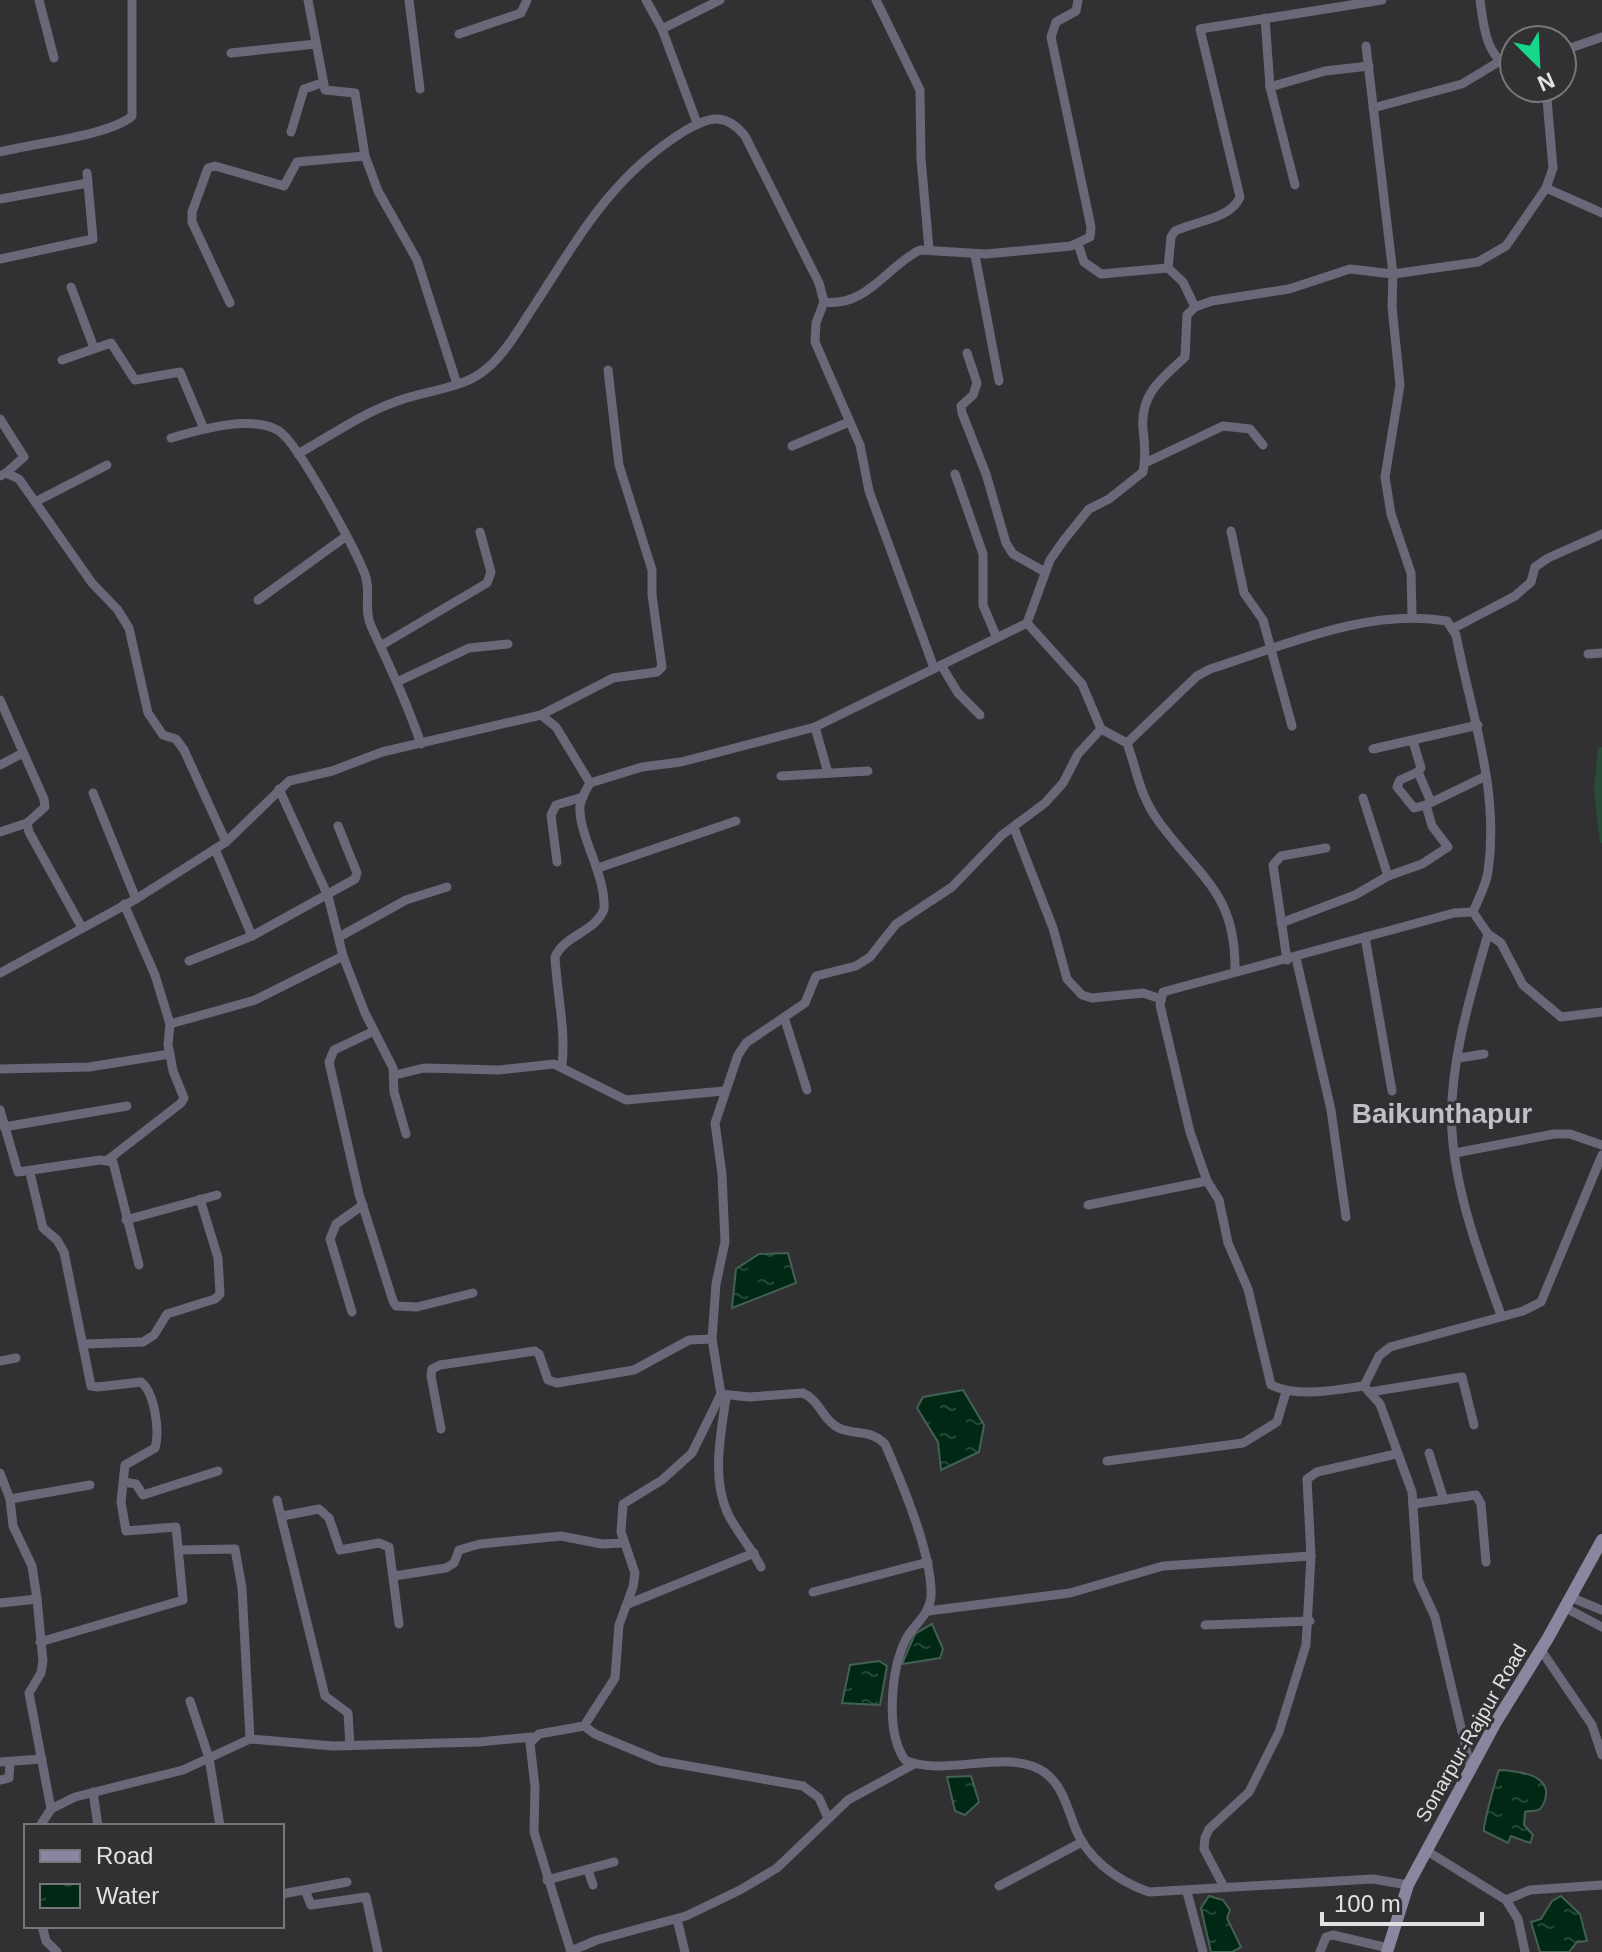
<svg xmlns="http://www.w3.org/2000/svg" width="1602" height="1952" viewBox="0 0 1602 1952" font-family="Helvetica,sans-serif">
	<style>
		.park { fill: #294c38 }
		.water { fill: url(#water-ripples); stroke: #446053; stroke-width: 2 }
		.lines { fill: none; stroke-linecap: round; stroke-linejoin: round }
		.street { stroke: #6a6878; stroke-width: 9 }
		.secondary { stroke: #8a86a0; stroke-width: 12 }
		.labels { text-anchor: middle; dominant-baseline: central; stroke-width: 6; stroke-linejoin: round; paint-order: stroke }
		.street-label { font-size: 20px; fill: #e1e1e3; stroke: #313134 }
		.district-label { font-size: 28px; font-weight: bold; fill: #c0bfc3; stroke: #313134 }
	</style>
	<defs>
		<pattern id="water-ripples" width="26" height="14" patternUnits="userSpaceOnUse" patternTransform="scale(2)"><rect width="26" height="14" fill="#002815"/><path d="M2 4q2-2 4 0t4 0M15 11q2-2 4 0t4 0" fill="none" stroke="#254737"/></pattern>
	</defs>
	<rect width="100%" height="100%" fill="#313134"/>
	<!-- park -->
	<polygon class="park" points="1602,747 1602,843 1600,843 1594,790 1598,748"/>
	<!-- water -->
	<g class="water">
		<polygon points="788,1253 796,1283 732,1308 736,1269 759,1254"/>
		<polygon points="963,1390 984,1425 979,1452 941,1470 938,1442 917,1408 923,1397"/>
		<polygon points="932,1624 943,1649 940,1658 902,1664 915,1634"/>
		<polygon points="879,1661 887,1666 880,1705 842,1703 850,1665"/>
		<path d="M1499 1770C1517 1771 1553 1774 1545 1800 1544 1803 1542 1809 1538 1810 1533 1812 1529 1810 1525 1812L1524 1825 1533 1835 1530 1843 1511 1836 1508 1843 1484 1831C1483 1825 1496 1778 1499 1770Z"/>
		<polygon points="971,1776 979,1802 965,1815 955,1811 947,1777"/>
		<polygon points="1209,1896 1223,1900 1230,1910 1227,1918 1241,1947 1232,1952 1211,1952 1201,1908"/>
		<polygon points="1561,1896 1580,1914 1587,1941 1577,1942 1569,1952 1540,1952 1531,1922 1541,1919 1552,1901"/>
	</g>
	<g class="lines">
		<!-- street -->
		<g class="street">
			<polyline points="39,0 54,58"/>
			<polyline points="308,0 325,90 355,93 365,156 378,191 417,260 457,384"/>
			<polyline points="409,0 420,89"/>
			<polyline points="646,0 662,29 697,123"/>
			<polyline points="876,0 920,90 921,159 929,249"/>
			<path d="M1480 0C1483 22 1486 63 1514 66"/>
			<polyline points="1265,18 1270,87 1295,185"/>
			<polyline points="662,29 720,0"/>
			<polyline points="459,34 521,13 527,0"/>
			<polyline points="1366,46 1393,274 1478,262 1506,246 1546,188 1553,168 1546,88"/>
			<polyline points="1562,51 1602,37"/>
			<polyline points="231,53 316,44"/>
			<polyline points="1270,87 1325,71 1369,66"/>
			<polyline points="1373,108 1462,84 1500,61"/>
			<polyline points="291,132 304,89 322,83"/>
			<path d="M0 152C33 143 109 136 132 116V0"/>
			<polyline points="1546,188 1602,213"/>
			<polyline points="0,199 88,183"/>
			<polyline points="1078,244 1084,262 1101,274 1168,268 1183,282 1195,307"/>
			<polyline points="975,255 999,381"/>
			<polyline points="0,259 93,239 87,173"/>
			<path d="M1168 268 1171 237 1175 231C1196 221 1231 219 1240 197L1200 29 1382 0"/>
			<polyline points="71,287 94,348"/>
			<path d="M824 302C866 308 887 266 920 250L986 254 1071 246 1090 237 1091 227 1051 37 1056 22 1076 11 1078 0"/>
			<polyline points="230,303 192,222 192,212 208,168 215,166 284,186 297,162 365,156"/>
			<polyline points="967,353 977,383 973,395 961,406 962,413 986,474 1006,543 1013,554 1045,572"/>
			<polyline points="62,360 111,343 135,380 180,372 204,429"/>
			<polyline points="0,419 24,457 6,473"/>
			<path d="M171 438C199 430 252 414 279 431 298 443 354 547 364 572 372 589 363 609 371 626 389 665 407 703 421 744"/>
			<polyline points="792,446 849,422"/>
			<path d="M298 454C330 436 361 414 395 402 422 391 457 390 481 373 504 357 519 328 534 306 579 237 611 177 683 132 708 117 725 111 745 136L819 283 824 302 816 323 815 342 860 445 869 491 934 668"/>
			<polyline points="1145,463 1223,426 1250,429 1263,445"/>
			<polyline points="955,474 983,554 983,605 996,636"/>
			<polyline points="0,476 6,473 19,479 92,583 117,609 129,628 148,713 163,735 176,739 184,750 226,842"/>
			<polyline points="37,501 107,465"/>
			<polyline points="1231,531 1244,593 1263,620 1292,726"/>
			<polyline points="258,600 345,537"/>
			<path d="M1027 623 1050 560 1064 540 1089 509 1109 499 1143 472C1146 457 1145 444 1143 429 1140 393 1162 379 1185 357L1187 315 1195 307 1212 301 1289 289 1350 269 1393 274 1392 307 1400 385 1385 477 1391 514 1411 573 1412 615"/>
			<polyline points="1452,629 1515,596 1531,582 1535,567 1548,558 1602,534"/>
			<polyline points="382,645 487,583 491,572 480,532"/>
			<polyline points="1588,654 1602,653"/>
			<polyline points="941,665 958,693 980,715"/>
			<polyline points="399,681 469,648 508,644"/>
			<polyline points="0,700 44,799 45,807 27,823 29,832 81,926"/>
			<polyline points="541,715 613,678 657,672 662,667 652,595 652,570 619,465 608,370"/>
			<polyline points="815,727 828,773"/>
			<path d="M1101 729 1127 743C1138 774 1139 794 1159 822 1201 879 1236 893 1235 971"/>
			<polyline points="1413,741 1421,768 1418,772"/>
			<path d="M1127 743 1197 676 1210 669C1286 645 1367 608 1447 621L1456 635C1471 714 1500 790 1488 872 1486 885 1478 900 1473 912"/>
			<polyline points="1373,749 1478,725"/>
			<polyline points="0,765 23,753"/>
			<polyline points="781,776 868,771"/>
			<polyline points="279,789 328,896 343,956 365,1013 393,1068 394,1092 406,1134"/>
			<polyline points="93,793 136,899"/>
			<polyline points="1426,805 1414,808 1397,787 1400,780 1418,772 1431,802"/>
			<polyline points="1014,828 1053,928 1067,979 1082,995 1092,998 1143,993 1161,999"/>
			<polyline points="0,832 27,823"/>
			<polyline points="215,849 252,936"/>
			<polyline points="557,862 551,815 556,805 583,797"/>
			<polyline points="598,868 736,821"/>
			<polyline points="1388,876 1422,864 1448,847 1432,826 1426,805 1486,776"/>
			<polyline points="1281,923 1355,895 1388,876 1363,798"/>
			<path d="M1488 934C1470 996 1448 1068 1452 1132 1456 1194 1480 1258 1501 1315"/>
			<polyline points="339,937 406,900 447,887"/>
			<polyline points="1365,937 1392,1091"/>
			<polyline points="1296,958 1331,1110 1346,1217"/>
			<polyline points="1287,960 1273,865 1281,856 1326,848"/>
			<polyline points="189,961 252,936 355,879 357,873 338,826"/>
			<path d="M0 973 136 899 226 842 289 781 332 771 382 752 541 715 556 727 590 783 642 767 681 762 815 727 1027 623 1082 684 1101 729 1078 754 1063 783 1045 803 1002 835 952 887 896 924 870 957 856 966 816 976 805 1003 746 1043 738 1055 715 1123 722 1174 725 1242 716 1284 712 1339 721 1394 749 1397 803 1393C820 1400 824 1423 841 1429 858 1435 872 1430 885 1444 902 1483 933 1556 931 1597 929 1616 914 1624 906 1639 891 1669 885 1732 905 1760 944 1778 1008 1747 1044 1772 1062 1785 1067 1806 1074 1825 1086 1858 1117 1881 1149 1892L1373 1879 1408 1885"/>
			<polyline points="785,1020 807,1090"/>
			<polyline points="170,1024 255,1000 343,956"/>
			<polyline points="374,1031 334,1050 329,1062 359,1194 393,1301 396,1306 417,1307 473,1293"/>
			<polyline points="1459,1058 1484,1054"/>
			<path d="M562 1066C566 1028 557 995 555 957 564 935 596 932 604 909 606 874 578 835 580 806 581 798 586 790 590 783"/>
			<polyline points="0,1069 89,1067 170,1054"/>
			<polyline points="395,1075 424,1068 499,1070 554,1064 626,1100 724,1091"/>
			<polyline points="0,1110 18,1172 100,1160 113,1162 139,1265"/>
			<polyline points="4,1127 127,1106"/>
			<polyline points="1455,1153 1554,1134 1570,1134 1602,1145"/>
			<polyline points="109,1159 181,1103 184,1098 173,1071 168,1044 170,1024 155,975 124,904"/>
			<path d="M30 1173 43 1228 57 1240 64 1252 91 1386 98 1387 141 1382C155 1393 160 1432 155 1448L125 1465 121 1502 126 1531 176 1527 183 1600 40 1642"/>
			<polyline points="1088,1205 1207,1181"/>
			<polyline points="126,1220 217,1195"/>
			<polyline points="352,1312 330,1239 336,1224 363,1205"/>
			<polyline points="85,1344 143,1342 154,1335 167,1314 215,1299 220,1294 218,1258 200,1199"/>
			<polyline points="0,1361 16,1358"/>
			<polyline points="1364,1386 1379,1356 1390,1347 1523,1311 1541,1302 1602,1155"/>
			<polyline points="1370,1392 1462,1377 1474,1425"/>
			<path d="M726 1397C721 1435 711 1477 728 1514 737 1532 752 1549 761 1567"/>
			<polyline points="441,1429 431,1376 432,1369 440,1365 535,1351 539,1354 548,1380 557,1383 634,1370 689,1340 712,1339"/>
			<polyline points="1429,1453 1444,1500"/>
			<polyline points="1107,1461 1243,1443 1277,1422 1286,1392"/>
			<polyline points="0,1473 10,1499 13,1526 32,1566 37,1599 43,1661 41,1673 29,1693 51,1809 40,1826"/>
			<polyline points="124,1482 136,1484 143,1495 218,1471"/>
			<polyline points="10,1499 90,1485"/>
			<polyline points="277,1500 325,1696 348,1713 350,1746"/>
			<polyline points="1413,1504 1476,1495 1481,1504 1486,1562"/>
			<polyline points="282,1516 319,1509 329,1518 340,1550 379,1543 389,1547 399,1624"/>
			<polyline points="179,1550 235,1549 242,1588 250,1739"/>
			<polyline points="394,1576 446,1568 454,1563 459,1550 480,1544 561,1536 602,1544 624,1543"/>
			<polyline points="813,1592 928,1562"/>
			<polyline points="1570,1597 1602,1610"/>
			<polyline points="0,1603 37,1599"/>
			<polyline points="628,1604 754,1553"/>
			<polyline points="1564,1607 1602,1627"/>
			<polyline points="928,1611 1070,1593 1163,1566 1311,1556"/>
			<polyline points="1205,1625 1310,1621"/>
			<polyline points="1541,1650 1592,1725 1602,1755"/>
			<polyline points="190,1701 209,1758 220,1826"/>
			<polyline points="584,1726 595,1734 660,1761 803,1786 819,1798 827,1816"/>
			<polyline points="0,1762 42,1759"/>
			<path d="M1471 1770 1435 1617 1418 1580 1412 1492 1380 1404 1364 1386C1334 1390 1300 1398 1271 1385L1248 1289 1228 1243 1219 1200 1207 1181 1190 1132 1160 1005 1163 992 1454 913 1473 912 1488 934 1501 943 1523 985 1561 1017 1602 1012"/>
			<polyline points="0,1780 9,1778 10,1762"/>
			<polyline points="93,1792 98,1826"/>
			<polyline points="51,1809 75,1797 183,1770 250,1739 333,1746 479,1742 532,1737"/>
			<polyline points="1427,1851 1506,1900 1518,1919 1525,1952"/>
			<polyline points="588,1870 593,1885"/>
			<polyline points="547,1880 614,1862"/>
			<polyline points="999,1886 1082,1842"/>
			<polyline points="1224,1887 1204,1849 1205,1838 1209,1829 1249,1792 1279,1732 1306,1645 1311,1556 1307,1479 1317,1472 1396,1454"/>
			<polyline points="305,1890 311,1905 366,1897 378,1952"/>
			<polyline points="1187,1892 1203,1952"/>
			<polyline points="282,1894 347,1882"/>
			<polyline points="1506,1900 1530,1890 1602,1885"/>
			<polyline points="677,1919 685,1952"/>
			<polyline points="42,1926 46,1941 57,1952"/>
			<polyline points="571,1951 597,1940 686,1916 740,1890 777,1868 848,1800 914,1764"/>
			<polyline points="571,1952 534,1832 535,1787 530,1743 539,1734 584,1726 615,1678 619,1625 633,1587 635,1573 621,1532 623,1504 662,1480 692,1453 721,1394"/>
			<polyline points="1320,1952 1326,1937 1333,1935 1388,1948"/>
		</g>
		<!-- secondary -->
		<polyline class="secondary" points="1387,1952 1408,1885 1496,1722 1548,1638 1602,1540"/>
	</g>
	<g class="labels">
		<!-- street labels -->
		<g class="street-label">
			<text transform="translate(1471 1733) rotate(-60)">Sonarpur-Rajpur Road</text>
		</g>
		<!-- district labels -->
		<g class="district-label">
			<text x="1442" y="1113">Baikunthapur</text>
		</g>
	</g>
	<!-- legend -->
	<rect x="24" y="1824" width="260" height="104" fill="#313134" stroke="#77777a" stroke-width="2"/>
	<rect x="40" y="1850" width="40" height="12" fill="#8a86a0" stroke="#77777a" stroke-width="2"/>
	<text x="96" y="1864" font-size="24" fill="#e1e1e3">Road</text>
	<rect x="40" y="1884" width="40" height="24" fill="url(#water-ripples)" stroke="#77777a" stroke-width="2"/>
	<text x="96" y="1904" font-size="24" fill="#e1e1e3">Water</text>
	<!-- north arrow -->
	<g transform="translate(1538 64) rotate(156)"><circle r="38" fill="#313134" stroke="#77777a" stroke-width="2"/>
	<path d="M0-6L14 30L0 20L-14 30Z" fill="#15d989"/>
	<text y="-12" font-size="22" font-weight="bold" text-anchor="middle" fill="#e1e1e3">N</text>
	</g>
	<!-- scale -->
	<path d="M1322 1912v12h160v-12" fill="none" stroke="#e1e1e3" stroke-width="4"/>
	<text x="1334" y="1912" font-size="24" fill="#e1e1e3" stroke="#313134" stroke-width="6" paint-order="stroke">100 m</text>
</svg>
